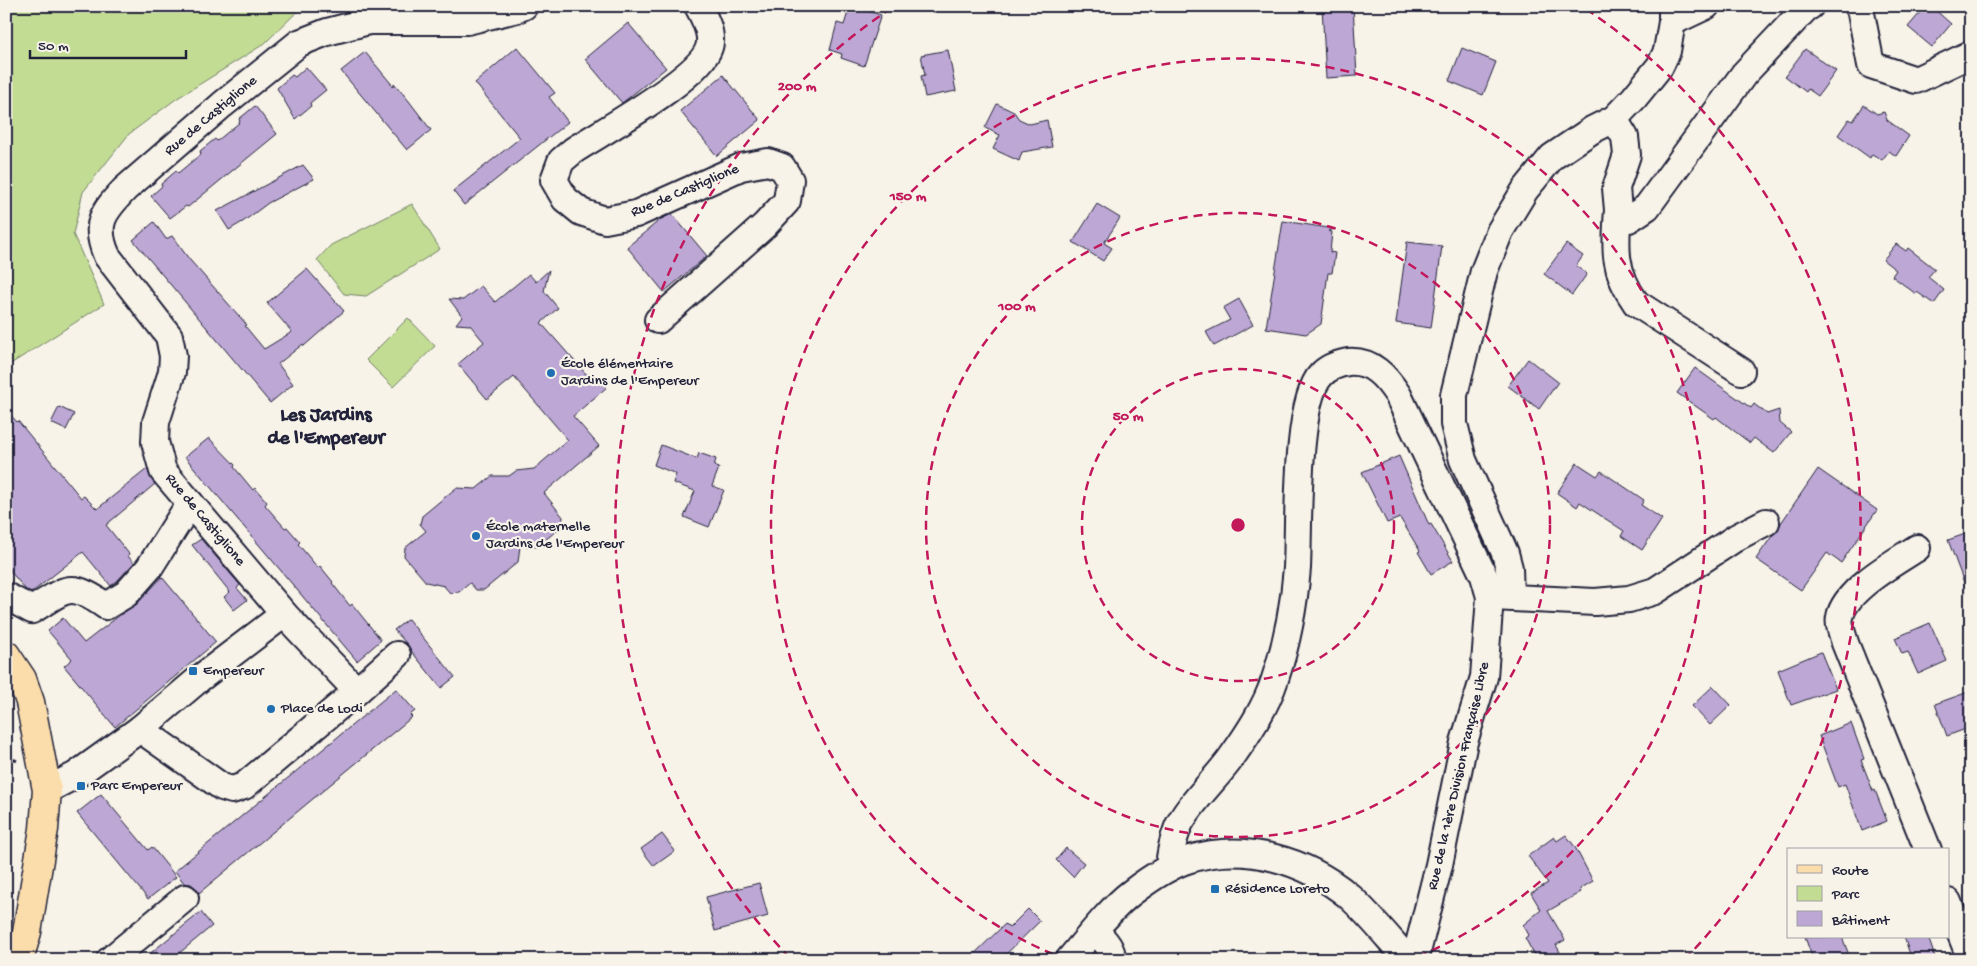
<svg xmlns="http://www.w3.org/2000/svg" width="1977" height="966" viewBox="0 0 1977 966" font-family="'Gochi Hand',sans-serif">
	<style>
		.green { fill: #c2dc93; stroke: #727f67 }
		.building { fill: #bda7d5; stroke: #22223b }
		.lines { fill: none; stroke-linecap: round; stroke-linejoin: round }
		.minor-casing { stroke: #22223b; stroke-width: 30 }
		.major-casing { stroke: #22223b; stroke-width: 31 }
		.path { stroke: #22223b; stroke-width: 3; stroke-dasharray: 4 4; stroke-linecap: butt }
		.minor { stroke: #f7f3e8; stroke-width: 26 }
		.major { stroke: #faddab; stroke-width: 28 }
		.ring { fill: none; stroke: #c2185b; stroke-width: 2.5; stroke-dasharray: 9 6 }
		.poi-dot { fill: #1f6fb2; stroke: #f7f3e8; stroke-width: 2 }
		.labels { text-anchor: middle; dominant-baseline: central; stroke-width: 4.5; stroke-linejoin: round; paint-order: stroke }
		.street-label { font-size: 15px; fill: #22223b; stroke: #f7f3e8 }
		.poi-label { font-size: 15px; fill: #22223b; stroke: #f7f3e8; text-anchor: start }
		.district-label { font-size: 20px; font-weight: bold; fill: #22223b; stroke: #f7f3e8 }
		.centre { fill: #c2185b; stroke: #f7f3e8; stroke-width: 2.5 }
		.ring-label { font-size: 15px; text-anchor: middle; font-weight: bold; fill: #c2185b; stroke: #f7f3e8; stroke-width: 4.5; stroke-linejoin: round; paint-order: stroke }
	</style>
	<rect width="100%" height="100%" fill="#f7f3e8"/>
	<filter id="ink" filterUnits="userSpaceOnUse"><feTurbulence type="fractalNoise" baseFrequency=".02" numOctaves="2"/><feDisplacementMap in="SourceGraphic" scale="10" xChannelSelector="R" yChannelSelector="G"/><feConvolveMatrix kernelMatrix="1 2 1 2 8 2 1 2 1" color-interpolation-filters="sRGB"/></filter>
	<g filter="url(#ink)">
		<!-- green -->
		<g class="green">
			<polygon points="6,6 303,6 264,44 176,99 129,134 83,192 73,234 104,304 6,367"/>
			<polygon points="412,204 440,249 366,296 344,294 317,260 331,245"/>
			<polygon points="408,318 435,346 393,387 366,360"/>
		</g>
		<!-- building -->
		<g class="building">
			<polygon points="850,6 881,15 864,66 841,58 842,54 830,50 837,23 844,25"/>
			<polygon points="1322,6 1353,6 1357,76 1326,78"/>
			<polygon points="1926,6 1931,6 1951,24 1932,47 1908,27"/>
			<polygon points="628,23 666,68 622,103 585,59"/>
			<polygon points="517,47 555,93 549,97 568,122 464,205 453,191 520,138 475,83"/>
			<polygon points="1462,48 1496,62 1483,95 1449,81"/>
			<polygon points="1805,49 1836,71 1818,96 1808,89 1806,92 1785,76"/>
			<polygon points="948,50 956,91 925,97 921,76 925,75 921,55"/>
			<polygon points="365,52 394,87 394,83 409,101 431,130 407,150 341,71"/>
			<polygon points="306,67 326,90 310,103 311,106 295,119 277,88 292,75 295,77"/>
			<polygon points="723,75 760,120 717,156 680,111"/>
			<polygon points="997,104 1014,112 1019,119 1030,124 1047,120 1052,147 1022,152 1019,161 993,149 1000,135 985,128"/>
			<polygon points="1864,105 1877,114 1884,112 1887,120 1909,136 1896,156 1889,151 1882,160 1872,154 1870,158 1838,135 1849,119 1853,121"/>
			<polygon points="255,106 277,134 188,207 186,206 170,218 151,196 162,186 161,184 176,171 178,173 201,154 200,151 215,139 217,141 240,122 239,119"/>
			<polygon points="303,165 314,179 268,203 244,221 229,230 217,211"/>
			<polygon points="1097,204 1120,218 1104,243 1112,248 1103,261 1073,242"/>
			<polygon points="672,214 707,256 664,292 627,247 661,219"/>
			<polygon points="1283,221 1335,229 1328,231 1332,232 1330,252 1335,253 1332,273 1328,273 1321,324 1306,334 1266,328"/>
			<polygon points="154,222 166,239 172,236 189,259 247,325 245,326 264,349 292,332 267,303 307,269 344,311 304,346 303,344 278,364 293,384 270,403 133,240"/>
			<polygon points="1407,242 1442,246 1431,328 1396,323"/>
			<polygon points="1566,244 1583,256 1576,266 1587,274 1572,295 1544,274"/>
			<polygon points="1896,244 1906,251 1908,248 1935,269 1928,277 1944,290 1934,304 1917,292 1916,294 1892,276 1896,270 1883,260"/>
			<polygon points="549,270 544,291 558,308 541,323 585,373 607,387 573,416 599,446 544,493 563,517 562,526 537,547 520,546 518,562 484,590 476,590 470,583 459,592 450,593 444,586 426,582 404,556 405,548 426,531 420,524 422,516 456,488 476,489 492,476 509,476 516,471 534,469 568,440 514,377 487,399 458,364 484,342 470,325 456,324 462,316 449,299 463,300 481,286 495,302 529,274 536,282"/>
			<polygon points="1239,299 1253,325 1214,346 1206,332 1230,320 1223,308"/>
			<polygon points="1528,359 1558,382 1539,409 1508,386"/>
			<polygon points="1695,368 1751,408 1754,404 1767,414 1779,410 1780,423 1791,432 1774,453 1754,438 1750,443 1716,417 1714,419 1677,393"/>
			<polygon points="59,407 74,414 66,430 51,423"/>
			<polygon points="6,410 17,422 18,421 81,498 84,496 97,509 147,469 155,484 106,525 129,554 128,556 134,563 116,582 111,586 83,552 31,593 25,589 6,566"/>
			<polygon points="209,438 235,465 234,467 253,490 255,488 267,502 265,505 285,528 287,527 300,542 298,544 318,568 320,566 333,582 332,583 350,606 352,604 381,640 357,661 185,457"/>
			<polygon points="661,445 697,459 699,453 716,459 714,466 719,468 712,486 724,490 709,527 684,517 695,491 673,483 676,474 654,465"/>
			<polygon points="1399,456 1429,525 1431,524 1453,561 1431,574 1418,552 1420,551 1400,518 1387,523 1362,472"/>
			<polygon points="1577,463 1597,476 1601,471 1644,500 1641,505 1662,519 1642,550 1621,536 1624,531 1580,502 1577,507 1557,493"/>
			<polygon points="1818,469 1877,510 1841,563 1827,553 1801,590 1756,559 1772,536 1778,530 1781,523"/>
			<polygon points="1971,532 1971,595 1969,596 1948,540"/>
			<polygon points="201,539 240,585 237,588 247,600 234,610 224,597 230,592 192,545"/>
			<polygon points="162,577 216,642 115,727 64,666 72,659 48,631 63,618 84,643 120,615 137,604"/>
			<polygon points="408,619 455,677 441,688 412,652 408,645 394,630"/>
			<polygon points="1930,623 1947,661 1918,674 1908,652 1902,654 1895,638"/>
			<polygon points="1821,652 1836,689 1791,705 1778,670"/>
			<polygon points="1713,686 1731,705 1710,725 1692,706"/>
			<polygon points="396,689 415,711 410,715 412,717 199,893 196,888 191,884 184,883 175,871"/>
			<polygon points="1971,691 1971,727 1947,736 1935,704"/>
			<polygon points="1851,723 1864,759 1861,760 1873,791 1875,790 1887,821 1862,831 1845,784 1838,787 1819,736"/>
			<polygon points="101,794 148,850 152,847 176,877 148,899 77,813"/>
			<polygon points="662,834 675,851 654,866 641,849"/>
			<polygon points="1566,835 1575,847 1593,881 1580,889 1581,892 1548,911 1565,940 1556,945 1560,952 1546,960 1537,960 1525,938 1529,935 1523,925 1541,910 1531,893 1548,883 1528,856 1554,837 1557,841"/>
			<polygon points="1066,848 1084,863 1073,877 1056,860"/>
			<polygon points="759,883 768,916 715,931 706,897"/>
			<polygon points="1028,909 1040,921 1000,960 968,960 1005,924 1009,928"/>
			<polygon points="201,912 212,926 171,960 142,960"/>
			<polygon points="1805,937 1842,937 1851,960 1813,960"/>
			<polygon points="1904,937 1928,937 1936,960 1912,960"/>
		</g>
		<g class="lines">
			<defs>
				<g id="minor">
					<polyline points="1858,6 1860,8 1871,65 1916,80 1971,54"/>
					<polyline points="1672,22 1706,6"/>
					<polyline points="1614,119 1625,137 1627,155 1616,188 1618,210 1629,219 1647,207 1744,74 1806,8 1810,6"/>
					<path d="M1618 210C1615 247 1613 271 1636 303L1741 371"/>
					<path d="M658 320 765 225 787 201 790 180 782 167 768 162 741 167 636 214 605 220 581 212 565 199 554 180 561 161 574 150C601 132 709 74 710 42 711 30 704 17 698 6"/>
					<path d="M1917 548C1895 562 1845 590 1840 617 1838 624 1843 635 1845 643L1928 850"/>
					<path d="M6 596 32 610C67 589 68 580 106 606L126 594 149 568 190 503"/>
					<polyline points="1493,597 1595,602 1629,599 1655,591 1737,537 1766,522"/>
					<polyline points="1510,597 1509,568 1505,553 1463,460 1454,424 1454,395 1484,271 1500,231 1525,190 1552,157 1592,130 1614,119 1634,98 1660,66 1667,51 1672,22 1672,6"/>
					<path d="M357 691 284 614 163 471 155 442 156 422 172 372 173 356 169 336 107 256C93 224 103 212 125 189L222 105 299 43 327 32 369 21H467L517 9 524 6"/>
					<polyline points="140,729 222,787 232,790 244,786 357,691 397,655"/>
					<polyline points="47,790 76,775 140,729 199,679 284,614"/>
					<path d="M1169 868C1170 854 1173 840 1178 827 1187 806 1217 778 1231 758 1248 734 1266 707 1275 679 1287 643 1294 606 1297 568 1299 528 1295 402 1321 375 1328 367 1337 364 1348 362 1372 360 1386 377 1398 395L1484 576 1490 597 1484 677 1464 742 1439 865 1415 960"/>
					<polyline points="1948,902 1966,947 1971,951"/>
					<path d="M1094 931C1103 938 1113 948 1112 960"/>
					<polyline points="110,960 185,898"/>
					<path d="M1069 960C1087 939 1110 909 1131 893 1148 880 1169 865 1190 859 1245 842 1305 860 1349 896 1370 915 1389 939 1408 960"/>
				</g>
				<polyline id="major" points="6,655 22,679 30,702 47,790 44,829 27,932 19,960"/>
			</defs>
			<!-- minor casing -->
			<use href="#minor" class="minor-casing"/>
			<!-- major casing -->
			<use href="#major" class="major-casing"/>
			<!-- path -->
			<polyline class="path" points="6,756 17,761"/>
			<!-- minor -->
			<use href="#minor" class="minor"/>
			<!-- major -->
			<use href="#major" class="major"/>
		</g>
	</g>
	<!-- distance rings -->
	<g class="ring">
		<circle cx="1238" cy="525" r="156"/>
		<circle cx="1238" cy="525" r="312"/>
		<path d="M1067 960A467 467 0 1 1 1409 960"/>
		<path d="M790 958A623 623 0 0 1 890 9M1586 9A623 623 0 0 1 1686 958"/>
	</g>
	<!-- markers -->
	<g class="poi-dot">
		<circle cx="551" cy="373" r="5"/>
		<circle cx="476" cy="536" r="5"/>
		<rect x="188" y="666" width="10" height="10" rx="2.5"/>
		<circle cx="271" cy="709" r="5"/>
		<rect x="76" y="781" width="10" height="10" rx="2.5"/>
		<rect x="1210" y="884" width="10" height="10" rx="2.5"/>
	</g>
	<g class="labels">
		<!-- street labels -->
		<g class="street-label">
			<text transform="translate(211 116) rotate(-40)">Rue de Castiglione</text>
			<text transform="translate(685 191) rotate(-23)">Rue de Castiglione</text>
			<text transform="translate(205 520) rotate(50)">Rue de Castiglione</text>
			<text transform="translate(1459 776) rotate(-77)">Rue de la 1ère Division Française Libre</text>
		</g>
		<!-- poi labels -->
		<g class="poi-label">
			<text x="561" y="364">École élémentaire<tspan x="561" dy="17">Jardins de l'Empereur</tspan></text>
			<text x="486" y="527">École maternelle<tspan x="486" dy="17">Jardins de l'Empereur</tspan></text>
			<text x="203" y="671">Empereur</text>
			<text x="281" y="709">Place de Lodi</text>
			<text x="91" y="786">Parc Empereur</text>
			<text x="1225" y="889">Résidence Loreto</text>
		</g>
		<!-- district labels -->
		<g class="district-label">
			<text x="326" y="416">Les Jardins<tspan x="326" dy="23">de l'Empereur</tspan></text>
		</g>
	</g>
	<circle cx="1238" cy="525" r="8" class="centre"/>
	<g class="ring-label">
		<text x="797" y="90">200 m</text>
		<text x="908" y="200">150 m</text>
		<text x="1017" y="310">100 m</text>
		<text x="1128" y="420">50 m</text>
	</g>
	<!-- margin -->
	<rect width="1977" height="966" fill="none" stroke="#f7f3e8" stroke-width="25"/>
	<rect x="12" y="12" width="1952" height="941" fill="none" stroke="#22223b" stroke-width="2" filter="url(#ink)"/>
	<!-- legend -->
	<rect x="1787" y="848" width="162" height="90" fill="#f7f3e8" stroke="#a29fa3"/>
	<rect x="1797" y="865" width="25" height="8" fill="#faddab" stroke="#a29fa3"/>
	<text x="1832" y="874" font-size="15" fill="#22223b">Route</text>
	<rect x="1797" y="886" width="25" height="15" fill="#c2dc93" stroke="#a29fa3"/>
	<text x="1832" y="898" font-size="15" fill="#22223b">Parc</text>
	<rect x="1797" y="911" width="25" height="15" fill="#bda7d5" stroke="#a29fa3"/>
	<text x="1832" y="924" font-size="15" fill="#22223b">Bâtiment</text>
	<!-- scale -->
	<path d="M30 50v8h156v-8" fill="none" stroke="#22223b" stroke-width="2.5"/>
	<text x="38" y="50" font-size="15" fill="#22223b" stroke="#f7f3e8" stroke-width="4" paint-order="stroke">50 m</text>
</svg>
